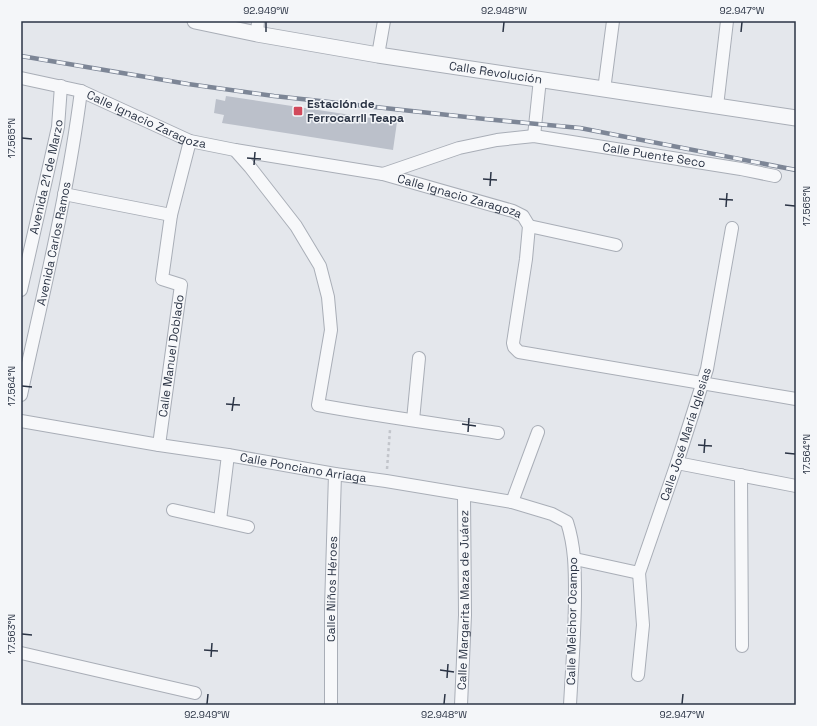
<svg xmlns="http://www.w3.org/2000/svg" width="817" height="726" viewBox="0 0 817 726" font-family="'Space Grotesk',sans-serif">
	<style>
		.building { fill: #bbc0ca }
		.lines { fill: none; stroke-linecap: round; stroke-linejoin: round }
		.minor-casing { stroke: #a9aeb7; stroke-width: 14 }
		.tertiary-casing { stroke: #a9aeb7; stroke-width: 17 }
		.path { stroke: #c2c5cb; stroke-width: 2.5; stroke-dasharray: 3 3; stroke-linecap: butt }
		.minor { stroke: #f7f8fa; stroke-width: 12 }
		.tertiary { stroke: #f7f8fa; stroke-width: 15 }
		.rail-casing { stroke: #7d8696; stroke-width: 4.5 }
		.rail { stroke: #f4f6f9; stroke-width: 3; stroke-dasharray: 9; stroke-linecap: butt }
		.ticks { fill: none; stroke: #2b3445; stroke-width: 1.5 }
		.poi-dot { fill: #d1495b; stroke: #f4f6f9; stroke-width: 1.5 }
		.labels { text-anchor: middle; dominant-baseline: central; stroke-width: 3; stroke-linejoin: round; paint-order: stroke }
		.street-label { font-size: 12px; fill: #2b3445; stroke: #f4f6f9 }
		.poi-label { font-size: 12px; font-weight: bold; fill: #2b3445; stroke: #f4f6f9; text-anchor: start }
		.neatline { fill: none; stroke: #2b3445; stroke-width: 1.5 }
		.ticks-label { font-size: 10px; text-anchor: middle; fill: #2b3445 }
	</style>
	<rect width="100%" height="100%" fill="#e4e7ec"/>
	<!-- building -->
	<polygon class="building" points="226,96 397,122 393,150 222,123 224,115 214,113 216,99 225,101"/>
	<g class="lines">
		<defs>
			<g id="minor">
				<polyline points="257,34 258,21"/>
				<polyline points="378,55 384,21"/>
				<path id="s1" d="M21 78 81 91 190 141 235 150 383 174 513 211 523 216 529 226 526 259 513 343 514 347 519 352 796 399"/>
				<polyline points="604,90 613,21"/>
				<polyline points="717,106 727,21"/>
				<polyline points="534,136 540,79"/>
				<path d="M235 150 250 167 296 226 320 266 328 297 331 330 318 405C378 416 438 424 498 433"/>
				<path id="s2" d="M383 174 459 148 497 140 534 136 741 169 775 176"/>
				<polyline points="64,194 171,215"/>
				<polyline points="529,226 616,245"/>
				<path id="s3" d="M21 290 58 127 61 86"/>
				<path id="s4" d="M21 395C43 294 68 193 81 91"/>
				<polyline points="413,420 419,358"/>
				<path id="s5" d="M21 421 159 445 228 455 335 474 386 481 512 502 552 514 567 522C575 547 575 569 575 595 575 632 572 668 570 705"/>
				<path id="s6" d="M159 445 181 285 162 279 171 215 190 141"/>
				<polyline points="677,463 796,486"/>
				<polyline points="741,475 742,646"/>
				<polyline points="512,502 538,432"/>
				<polyline points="173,510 248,527"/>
				<polyline points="220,520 228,455"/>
				<path id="s7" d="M575 559 639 573 677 463 707 369 732 228"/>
				<polyline points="21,653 195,693"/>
				<polyline points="638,675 643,625 639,573"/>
				<path id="s8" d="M331 705V608L335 474"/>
				<path id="s9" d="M461 705 465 615 464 495"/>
			</g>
			<g id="tertiary">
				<path id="s10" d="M195 21 257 34 378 55 796 118"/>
			</g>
		</defs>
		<!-- minor casing -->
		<use href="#minor" class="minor-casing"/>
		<!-- tertiary casing -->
		<use href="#tertiary" class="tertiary-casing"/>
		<!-- path -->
		<polyline class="path" points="387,469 390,430"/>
		<!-- minor -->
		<use href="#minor" class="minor"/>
		<!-- tertiary -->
		<use href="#tertiary" class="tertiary"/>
		<defs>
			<polyline id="rail" points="21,56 188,84 274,96 485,119 580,128 796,170"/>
		</defs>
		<!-- rail casing -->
		<use href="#rail" class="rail-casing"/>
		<!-- rail -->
		<use href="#rail" class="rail"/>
	</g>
	<!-- ticks -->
	<path class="ticks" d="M266 32V22M503 32 504 22M741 32 742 22M22 138 32 139M247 158 261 159M254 165 255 152M483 179 497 180M490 186 491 172M719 199 733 200M785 205 795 206M726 207 727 193M22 386 32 387M226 404 240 405M232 411 234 397M462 424 476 426M468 432 469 418M698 445 712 446M704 453 705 439M785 453 795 454M22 634 32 635M204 650 218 651M211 657 212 643M440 670 454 672M447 678 448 664M207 704 208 694M444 704 445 694M682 704 683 694"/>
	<!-- markers -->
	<rect class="poi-dot" x="293" y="106" width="10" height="10" rx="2"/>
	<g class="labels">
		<!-- street labels -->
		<g class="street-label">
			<text stroke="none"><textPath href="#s10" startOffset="305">Calle Revolución</textPath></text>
			<text stroke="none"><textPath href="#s1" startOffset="133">Calle Ignacio Zaragoza</textPath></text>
			<text stroke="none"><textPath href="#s2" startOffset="278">Calle Puente Seco</textPath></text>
			<text stroke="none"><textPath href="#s3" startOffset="116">Avenida 21 de Marzo</textPath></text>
			<text stroke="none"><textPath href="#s1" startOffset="457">Calle Ignacio Zaragoza</textPath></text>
			<text stroke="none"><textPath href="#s4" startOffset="155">Avenida Carlos Ramos</textPath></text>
			<text stroke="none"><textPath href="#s6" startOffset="90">Calle Manuel Doblado</textPath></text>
			<text stroke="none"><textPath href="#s7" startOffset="212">Calle José María Iglesias</textPath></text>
			<text stroke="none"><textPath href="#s5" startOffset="286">Calle Ponciano Arriaga</textPath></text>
			<text stroke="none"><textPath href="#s8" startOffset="116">Calle Niños Héroes</textPath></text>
			<text stroke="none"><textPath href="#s9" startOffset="105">Calle Margarita Maza de Juárez</textPath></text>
			<text transform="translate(572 621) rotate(-89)">Calle Melchor Ocampo</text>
		</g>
		<!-- poi labels -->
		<g class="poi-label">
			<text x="307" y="104">Estación de<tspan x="307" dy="14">Ferrocarril Teapa</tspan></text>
		</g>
	</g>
	<!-- border -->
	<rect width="817" height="726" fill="none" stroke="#f4f6f9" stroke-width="44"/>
	<rect x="22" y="22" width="773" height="682" class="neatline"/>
	<g class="ticks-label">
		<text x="266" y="14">92.949°W</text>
		<text x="504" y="14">92.948°W</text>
		<text x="742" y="14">92.947°W</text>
		<text transform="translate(11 138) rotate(-90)" y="4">17.565°N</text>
		<text transform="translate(806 206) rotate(-90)" y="4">17.565°N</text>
		<text transform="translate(11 386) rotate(-90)" y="4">17.564°N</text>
		<text transform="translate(806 454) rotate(-90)" y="4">17.564°N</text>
		<text transform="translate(11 634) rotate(-90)" y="4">17.563°N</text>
		<text x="207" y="718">92.949°W</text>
		<text x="444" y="718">92.948°W</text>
		<text x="682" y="718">92.947°W</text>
	</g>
</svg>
